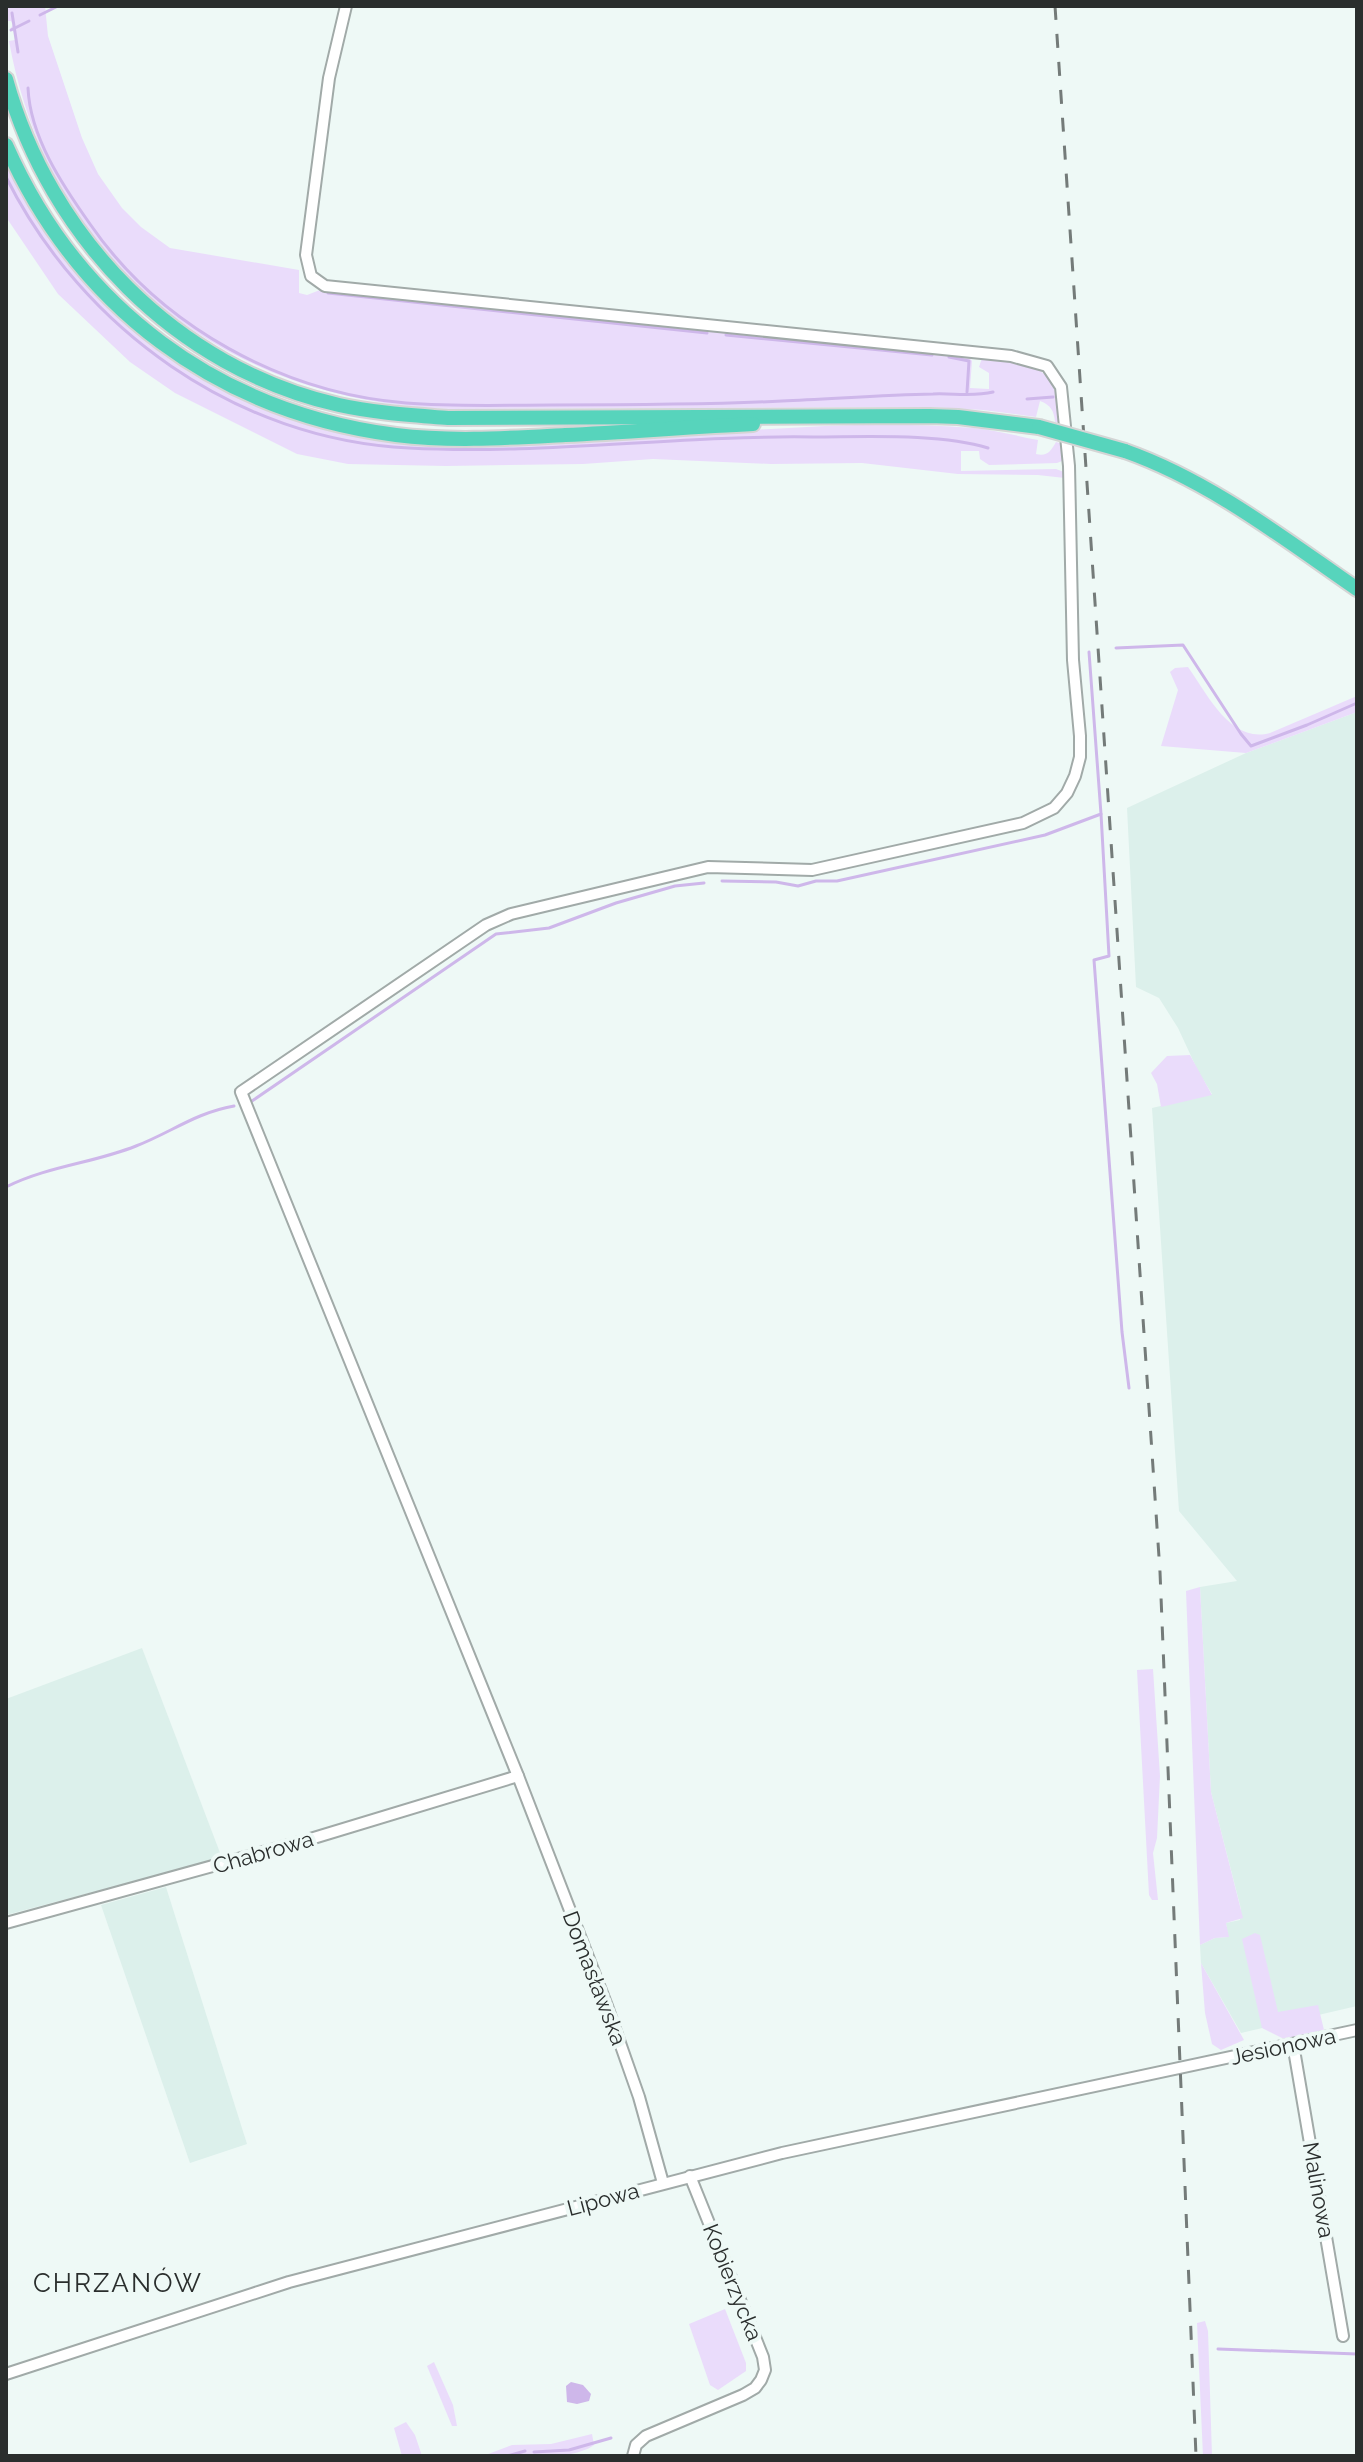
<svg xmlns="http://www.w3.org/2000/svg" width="1363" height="2462" viewBox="0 0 1363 2462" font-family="Raleway,sans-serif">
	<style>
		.built { fill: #dcf0eb }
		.green { fill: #eadcfb }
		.water { fill: #ceb7ea }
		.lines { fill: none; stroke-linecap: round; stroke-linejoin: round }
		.stream { stroke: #ceb7ea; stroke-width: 3 }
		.minor-casing { stroke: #a1aaa8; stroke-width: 14 }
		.highway-casing { stroke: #d4d5d5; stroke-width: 18 }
		.minor { stroke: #fff; stroke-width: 10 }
		.highway { stroke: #57d4bc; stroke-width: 14 }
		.rail { stroke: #747b79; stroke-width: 3; stroke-dasharray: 14 14; stroke-linecap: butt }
		.highway-bridge-casing { stroke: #d4d5d5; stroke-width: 18; stroke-linecap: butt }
		.highway-bridge { stroke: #57d4bc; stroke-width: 14 }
		.labels { text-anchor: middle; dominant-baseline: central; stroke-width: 8; stroke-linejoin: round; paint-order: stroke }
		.street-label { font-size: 22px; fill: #2a2e2d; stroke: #eef9f6 }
		.quarter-label { font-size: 26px; letter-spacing: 2px; fill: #2a2e2d; stroke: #eef9f6 }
	</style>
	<rect width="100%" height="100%" fill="#eef9f6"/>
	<!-- built -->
	<g class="built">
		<polygon points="1357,712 1357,2006 1241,2033 1201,1963 1200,1945 1215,1938 1228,1937 1226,1923 1240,1920 1241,1909 1211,1792 1200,1587 1237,1581 1179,1511 1152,1108 1212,1094 1198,1071 1178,1028 1159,998 1136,987 1127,808 1246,753"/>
		<polygon points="142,1648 222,1858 6,1915 6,1699"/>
		<polygon points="166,1887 247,2144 190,2163 101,1905"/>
	</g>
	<!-- green -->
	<g class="green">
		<path d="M6 6H45L48 36 82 138 98 174 122 208 141 227 170 248 299 270V293L307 295 320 290 968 356 972 361 970 388 989 389V373L979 367 982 358C994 358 1008 360 1021 363 1056 372 1056 392 1061 423L1055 422C1054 411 1051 405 1040 401L1036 417 983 410 931 407 451 409C227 402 49 265 9 41L15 40V33L10 29 13 25 11 21H6Z"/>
		<path d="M6 162C44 239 95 306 165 356 302 453 452 450 611 440 731 433 853 418 973 428 995 430 1017 436 1038 440L1036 454C1047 457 1051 451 1056 442L1063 444 1062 461 1057 463 989 465 980 459 979 451H961V471L1056 469 1064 472 1065 478 1038 475 958 474 862 463 771 464 653 459 583 464 446 466 348 464 297 454 175 393 130 362 58 294 6 217Z"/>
		<path d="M1188 667C1207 693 1230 744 1270 733L1357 696V712L1246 753 1161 746 1178 690 1170 672 1175 668Z"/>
		<polygon points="1190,1055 1212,1095 1161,1107 1157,1084 1151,1073 1167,1056"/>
		<polygon points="1200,1587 1211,1792 1243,1918 1226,1923 1229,1937 1215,1938 1200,1945 1186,1591"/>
		<polygon points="1153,1669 1160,1776 1157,1838 1153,1853 1158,1900 1152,1900 1149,1895 1137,1670"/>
		<polygon points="1255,1933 1260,1935 1278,2012 1318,2005 1324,2030 1284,2039 1262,2028 1242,1939"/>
		<polygon points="1201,1963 1244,2040 1221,2050 1212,2044 1205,2013"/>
		<polygon points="725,2309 746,2363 746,2371 718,2390 710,2385 689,2324"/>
		<polygon points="1205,2321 1208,2331 1212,2456 1203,2456 1197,2323"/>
		<polygon points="434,2362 453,2405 457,2426 452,2426 427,2366"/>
		<polygon points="406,2422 415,2435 422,2456 402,2456 394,2428"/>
		<path d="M592 2434 594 2445C571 2462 512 2456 483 2456L512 2445 551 2444Z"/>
	</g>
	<!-- water -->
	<polygon class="water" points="571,2382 583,2385 591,2394 589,2401 577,2404 567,2402 566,2386"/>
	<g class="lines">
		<!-- stream -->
		<g class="stream">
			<polyline points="12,13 18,52"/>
			<polyline points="40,15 58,6"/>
			<polyline points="11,30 29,21"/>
			<path d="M28 88C30 137 63 186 90 224 161 327 283 393 406 403 455 407 503 405 552 405 628 405 705 405 782 401 832 399 882 395 933 394 952 393 974 397 993 392"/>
			<path d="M6 177C82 329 237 440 409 448 543 455 678 435 813 437 865 437 940 433 988 448"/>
			<polyline points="328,293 707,333"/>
			<polyline points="726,335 932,355"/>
			<polyline points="949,357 969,361 967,392"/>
			<polyline points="1027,399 1053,397"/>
			<polyline points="1116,648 1183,645 1241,734 1251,746 1307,725 1357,703"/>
			<polyline points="1101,814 1109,956 1094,960 1122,1332 1129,1388"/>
			<polyline points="722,881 776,882 798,886 816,881 837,881 1045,835 1101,814 1089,652"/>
			<polyline points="252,1101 496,934 549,928 616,903 675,886 704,883"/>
			<path d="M6 1187C48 1166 94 1163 136 1146 172 1132 195 1113 234 1106"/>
			<polyline points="1218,2349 1357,2354"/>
			<polyline points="534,2452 569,2450 611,2438"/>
			<polyline points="507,2456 525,2451"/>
		</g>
		<defs>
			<g id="minor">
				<polyline points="346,6 329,78 306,255 311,276 325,286 1011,356 1047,366 1061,387 1069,466 1073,660 1080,736 1080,757 1075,776 1067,793 1054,808 1023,823 812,870 708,867 511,914 486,925 241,1092 518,1776 607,2006 639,2097 663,2183"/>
				<polyline points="6,1923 307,1840 518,1776"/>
				<polyline points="1293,2044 1343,2336"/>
				<polyline points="6,2374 289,2282 782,2153 1357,2030"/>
				<polyline points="633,2456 636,2445 646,2436 743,2395 755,2388 761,2380 765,2370 763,2357 690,2176"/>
			</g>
			<g id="highway">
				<path d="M6 79C50 238 176 368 339 405 375 413 412 415 448 418L930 416 958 417 1039 427"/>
				<path d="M6 145C78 308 218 412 396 435 452 442 509 438 565 435 628 432 691 427 753 424"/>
				<path d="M1125 451C1210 481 1283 538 1357 589"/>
			</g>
		</defs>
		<!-- minor casing -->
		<use href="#minor" class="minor-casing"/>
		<!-- highway casing -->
		<use href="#highway" class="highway-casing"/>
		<!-- minor -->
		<use href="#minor" class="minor"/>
		<!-- highway -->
		<use href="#highway" class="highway"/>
		<!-- rail -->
		<polyline class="rail" points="1055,6 1160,1572 1196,2456"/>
		<defs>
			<polyline id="highway-bridge" points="1039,427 1125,451"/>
		</defs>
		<!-- highway-bridge casing -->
		<use href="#highway-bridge" class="highway-bridge-casing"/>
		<!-- highway-bridge -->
		<use href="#highway-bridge" class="highway-bridge"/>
	</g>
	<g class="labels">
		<!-- street labels -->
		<g class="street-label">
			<text transform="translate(263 1852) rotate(-16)">Chabrowa</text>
			<text transform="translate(595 1978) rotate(69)">Domasławska</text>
			<text transform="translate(1283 2046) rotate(-12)">Jesionowa</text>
			<text transform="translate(1319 2190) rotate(80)">Malinowa</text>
			<text transform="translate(603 2199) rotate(-15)">Lipowa</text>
			<text transform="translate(733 2282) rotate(68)">Kobierzycka</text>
		</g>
		<!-- quarter labels -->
		<g class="quarter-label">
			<text x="118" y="2283">CHRZANÓW</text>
		</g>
	</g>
	<!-- border -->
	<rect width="1363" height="2462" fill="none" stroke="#2a2e2d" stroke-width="16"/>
</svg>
